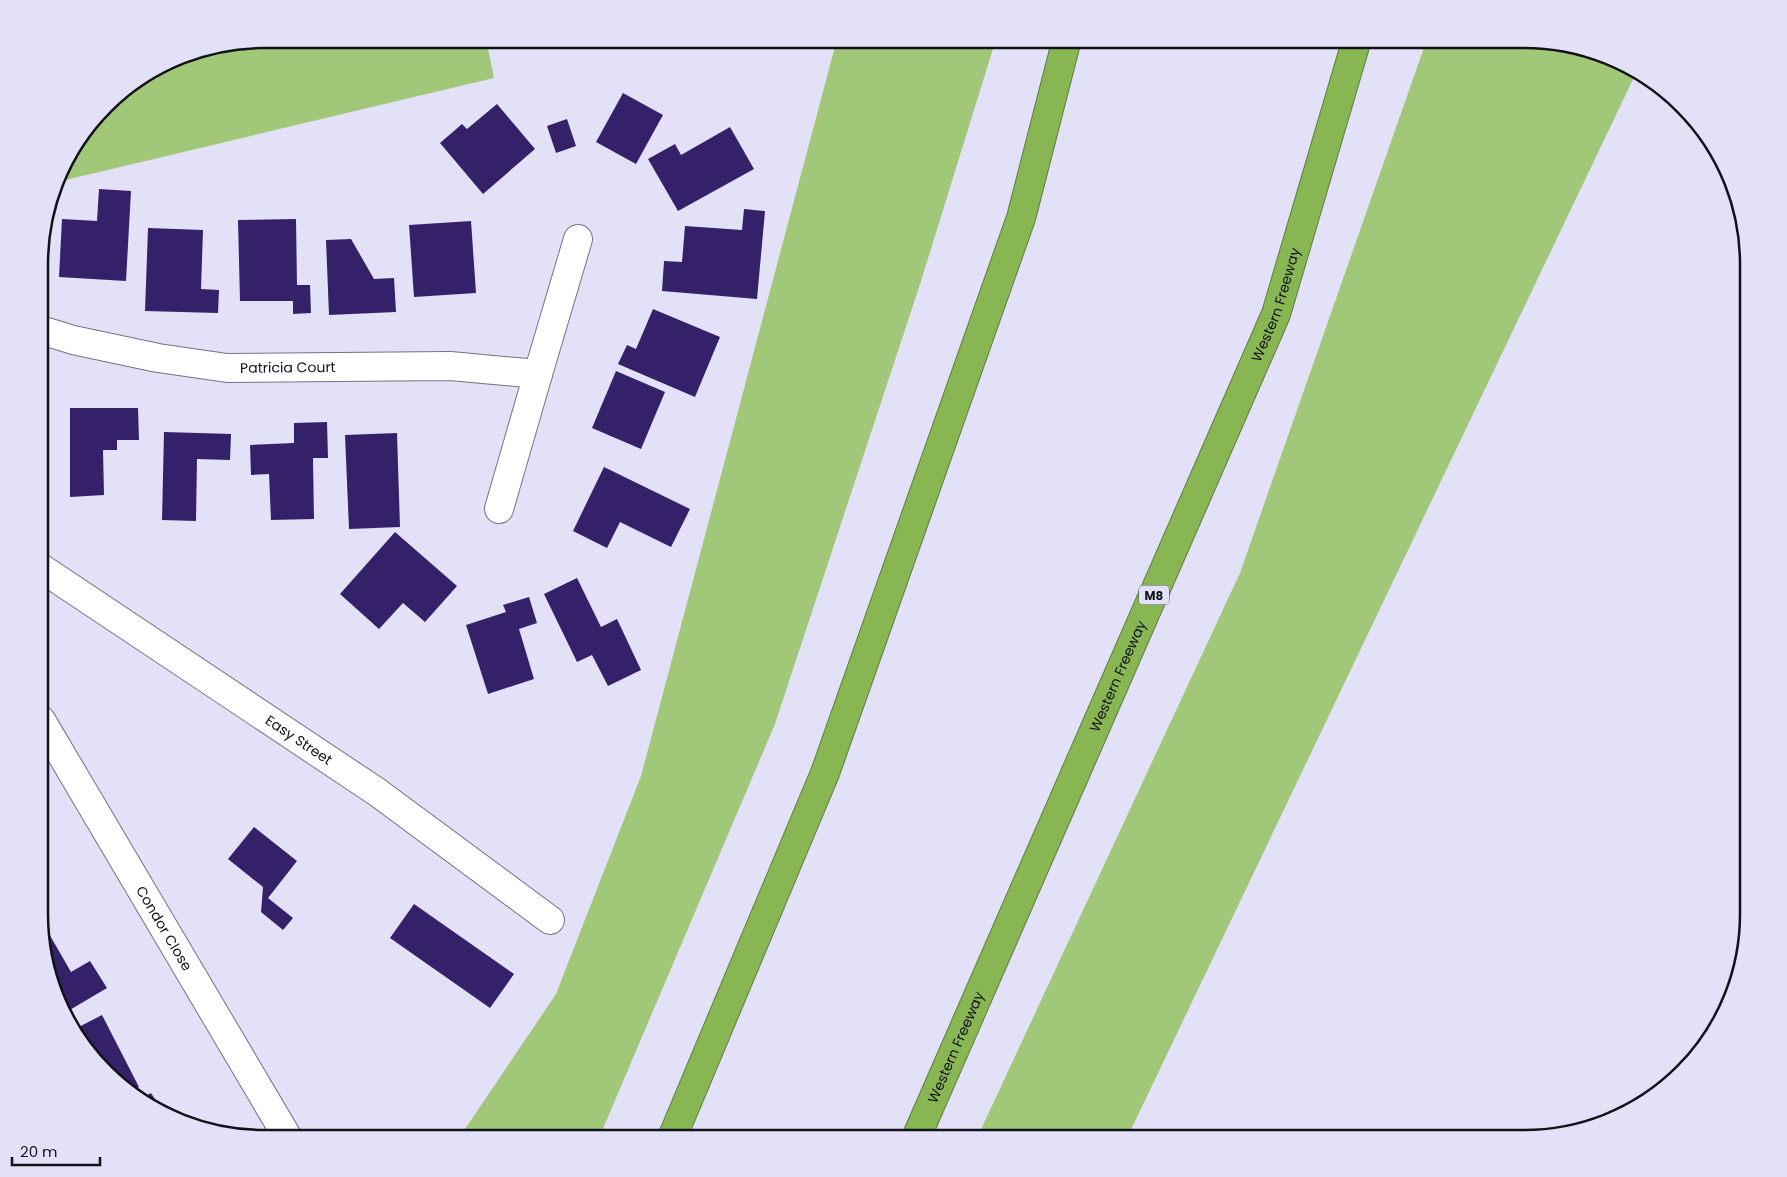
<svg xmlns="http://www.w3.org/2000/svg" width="1787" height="1177" viewBox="0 0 1787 1177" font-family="Poppins,sans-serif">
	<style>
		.green { fill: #a1c779 }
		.building { fill: #35216a }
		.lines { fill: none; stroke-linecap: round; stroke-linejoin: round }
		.minor-casing { stroke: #747285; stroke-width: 30 }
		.motorway-casing { stroke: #5f7d3f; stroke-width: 30 }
		.minor { stroke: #fff; stroke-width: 28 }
		.motorway { stroke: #88b653; stroke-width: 28 }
		.labels { text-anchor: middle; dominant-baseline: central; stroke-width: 5; stroke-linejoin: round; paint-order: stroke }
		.shield { fill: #e3e1f7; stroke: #51505c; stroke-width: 1 }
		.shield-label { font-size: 12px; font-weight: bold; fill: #131219 }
		.street-label { font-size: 14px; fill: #131219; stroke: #e3e1f7 }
		.rim { fill: none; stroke: #131219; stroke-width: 2.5 }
	</style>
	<rect width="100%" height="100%" fill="#e3e1f7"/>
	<!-- green -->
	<g class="green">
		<polygon points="264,39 486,39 494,78 57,182 62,164 115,95 178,56"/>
		<polygon points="837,39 996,39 922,278 775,724 599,1138 459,1138 556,994 641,776"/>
		<polygon points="1427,39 1523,39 1595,51 1637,71 1127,1138 977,1138 1240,573"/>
	</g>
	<!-- building -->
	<g class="building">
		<polygon points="623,93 663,115 636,164 596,142"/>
		<polygon points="497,104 535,149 483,194 440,143 462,124 467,129"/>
		<polygon points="567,119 576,146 556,153 547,126"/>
		<polygon points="730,127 754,169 678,211 648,159 675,144 681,155"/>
		<polygon points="99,189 131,191 126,281 59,277 62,219 97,221"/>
		<polygon points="744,209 765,211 757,299 662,291 664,261 682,262 685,226 742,230"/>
		<polygon points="296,219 297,285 310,285 311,313 293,314 293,301 240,301 238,220"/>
		<polygon points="471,221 476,293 414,297 409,225"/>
		<polygon points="148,228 203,230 201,289 219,290 218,313 145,311"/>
		<polygon points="351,239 374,279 394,278 396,312 329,315 326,240"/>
		<polygon points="653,309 720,337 695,397 618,364 627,345 636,349"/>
		<polygon points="616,371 665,392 641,449 592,428"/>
		<polygon points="70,408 138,408 139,440 117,440 117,450 103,450 104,495 70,497"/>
		<polygon points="327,422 328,458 313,458 314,519 271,520 269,474 251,475 250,445 294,443 294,423"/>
		<polygon points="164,432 231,434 230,460 197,459 196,521 162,520"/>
		<polygon points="397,433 400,527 349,529 345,435"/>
		<polygon points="604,467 690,509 671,547 620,522 607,548 573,531"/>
		<polygon points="395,532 457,586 425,622 403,603 379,629 340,594"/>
		<polygon points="577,578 601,627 617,619 641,670 608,686 592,655 577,662 544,594"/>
		<polygon points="529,597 537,623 519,629 534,679 488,694 466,625 506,612 503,605"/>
		<polygon points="254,827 297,861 268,898 293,918 283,930 261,912 263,887 228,859"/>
		<polygon points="414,904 514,974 490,1008 390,938"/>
		<polygon points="48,932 71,972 90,961 107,988 68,1011 60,998 41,942 41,937"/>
		<polygon points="102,1015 139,1087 131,1092 73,1030"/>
		<polygon points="151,1093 163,1112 139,1100"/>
	</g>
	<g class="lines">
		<defs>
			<g id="minor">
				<path id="s1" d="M41 330 73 340 158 358 227 368 450 366 538 374 578 239"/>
				<polyline points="499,509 538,374"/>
				<path id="s2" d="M41 568 377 792 550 920"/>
				<path id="s3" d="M41 720 288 1138"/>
			</g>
			<g id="motorway">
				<polyline points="672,1138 825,773 1021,218 1067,39"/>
				<path id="s4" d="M916 1138 1276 314 1357 39"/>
			</g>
		</defs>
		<!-- minor casing -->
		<use href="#minor" class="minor-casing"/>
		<!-- motorway casing -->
		<use href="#motorway" class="motorway-casing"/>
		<!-- minor -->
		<use href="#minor" class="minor"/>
		<!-- motorway -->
		<use href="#motorway" class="motorway"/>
	</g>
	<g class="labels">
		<!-- shield labels -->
		<rect class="shield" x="1139" y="585.5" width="30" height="19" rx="4"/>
		<g class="shield-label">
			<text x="1154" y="595">M8</text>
		</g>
		<!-- street labels -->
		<g class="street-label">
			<text stroke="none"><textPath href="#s4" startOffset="908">Western Freeway</textPath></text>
			<text stroke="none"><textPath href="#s1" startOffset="251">Patricia Court</textPath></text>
			<text stroke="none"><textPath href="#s4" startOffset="504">Western Freeway</textPath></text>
			<text stroke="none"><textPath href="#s2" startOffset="310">Easy Street</textPath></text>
			<text stroke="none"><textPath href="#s3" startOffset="242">Condor Close</textPath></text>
			<text stroke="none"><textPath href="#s4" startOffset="99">Western Freeway</textPath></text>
		</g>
	</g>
	<!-- crop -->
	<path d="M0 0H1787V1177H0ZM264 48H1524A216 216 0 0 1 1740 264V914A216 216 0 0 1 1524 1130H264A216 216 0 0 1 48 914V264A216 216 0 0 1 264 48Z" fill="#e3e1f7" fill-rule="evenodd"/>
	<path class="rim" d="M264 48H1524A216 216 0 0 1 1740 264V914A216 216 0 0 1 1524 1130H264A216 216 0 0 1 48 914V264A216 216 0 0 1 264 48Z"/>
	<!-- scale -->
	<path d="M12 1157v8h88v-8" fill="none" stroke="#131219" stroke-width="2.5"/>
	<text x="20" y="1157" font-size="15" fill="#131219" stroke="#e3e1f7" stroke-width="4" paint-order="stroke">20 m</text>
</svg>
